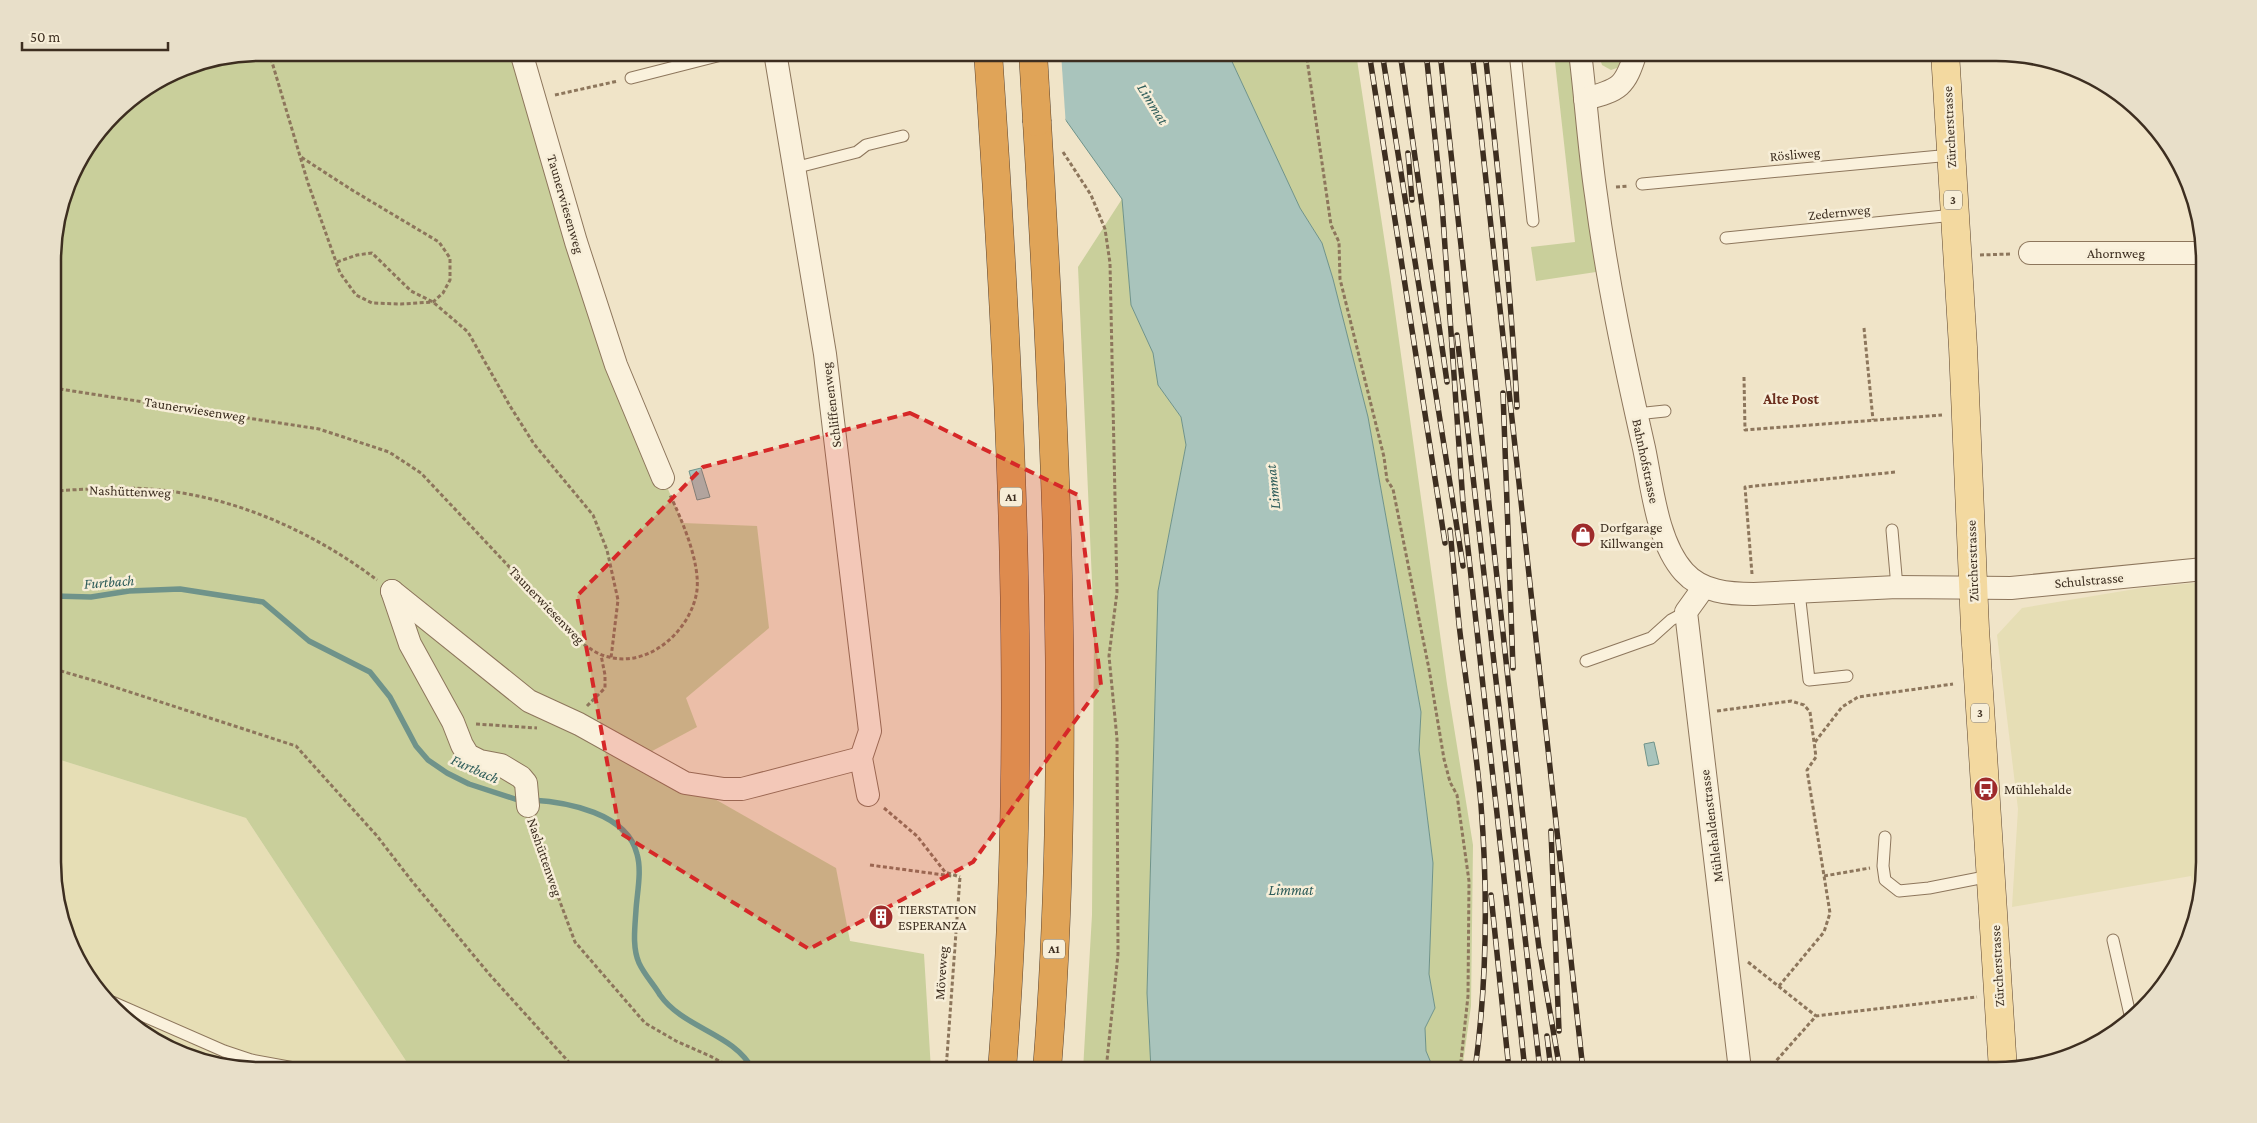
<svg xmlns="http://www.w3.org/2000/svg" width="2257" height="1123" viewBox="0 0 2257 1123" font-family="'Crimson Pro',serif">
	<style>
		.farmland { fill: #e6deb5 }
		.green { fill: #c9cf9b }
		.water { fill: #a9c4bc; stroke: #6f938a }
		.pier { fill: #f0e4c8 }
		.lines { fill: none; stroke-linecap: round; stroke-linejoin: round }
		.stream { stroke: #6f938a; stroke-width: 5.5 }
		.lane-casing { stroke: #8d765c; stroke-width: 13 }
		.street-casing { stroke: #8d765c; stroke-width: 24 }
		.primary-casing { stroke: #5b4430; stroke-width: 29 }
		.highway-casing { stroke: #5b4430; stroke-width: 29 }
		.path { stroke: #8d765c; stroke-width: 3; stroke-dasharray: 4 2.5; stroke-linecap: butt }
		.lane { stroke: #faf1dc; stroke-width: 11 }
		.street { stroke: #faf1dc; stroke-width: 22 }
		.primary { stroke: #f3d9a0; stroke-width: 28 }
		.highway { stroke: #e0a458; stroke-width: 28 }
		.rail-casing { stroke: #3d2e20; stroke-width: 5.5 }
		.rail { stroke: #f7eed8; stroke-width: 4; stroke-dasharray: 11; stroke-linecap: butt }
		.highway-bridge-casing { stroke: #5b4430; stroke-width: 29; stroke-linecap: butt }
		.highway-bridge { stroke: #e0a458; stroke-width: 28 }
		.marked { fill: #d62828; fill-opacity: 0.2; stroke: #d62828; stroke-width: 4; stroke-dasharray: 10 6; stroke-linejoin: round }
		.labels { text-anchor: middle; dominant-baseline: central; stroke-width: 5; stroke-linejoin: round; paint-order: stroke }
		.shield { fill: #f7eed8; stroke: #756857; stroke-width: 1 }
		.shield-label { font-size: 12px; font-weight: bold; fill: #3d2e20 }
		.street-label { font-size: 14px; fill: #3d2e20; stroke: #f7eed8 }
		.poi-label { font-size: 14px; fill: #3d2e20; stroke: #f7eed8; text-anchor: start }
		.water-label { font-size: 15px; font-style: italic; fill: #2f5d5a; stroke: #f7eed8 }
		.neighbourhood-label { font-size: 15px; font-weight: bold; fill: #6b2e1e; stroke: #f7eed8 }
		.rim { fill: none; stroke: #3d2e20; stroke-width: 2.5 }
	</style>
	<rect width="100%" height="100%" fill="#f0e4c8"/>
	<!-- farmland -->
	<g class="farmland">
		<polygon points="2204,582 2204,862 2196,899 2191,876 2012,907 2018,809 1997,635 2022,608 2141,588"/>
		<polygon points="54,758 246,818 412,1070 261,1070 169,1049 95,989 68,941 54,889"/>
	</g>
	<!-- green -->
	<g class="green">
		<polygon points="261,52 521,53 663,478 683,523 757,526 769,628 686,698 697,727 641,757 836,868 850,941 924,954 931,1070 412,1070 246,818 54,758 53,247 74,169 123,105 182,68"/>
		<polygon points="1228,53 1356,53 1391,283 1447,684 1473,845 1471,1006 1462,1070 1434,1070 1426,1051 1425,1028 1435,1008 1429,974 1433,863 1419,750 1421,712 1368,417 1333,279 1322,243 1300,208"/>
		<polygon points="1554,53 1569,53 1596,272 1536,281 1531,247 1575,242"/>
		<polygon points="1598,53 1625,53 1620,67 1611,70 1602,65"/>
		<polygon points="1122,199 1131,305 1153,353 1158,385 1181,417 1186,445 1158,591 1147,993 1151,1070 1083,1070 1092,915 1094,626 1078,267"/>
	</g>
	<!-- water -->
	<g class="water">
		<polygon points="1018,53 1228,53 1300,208 1322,243 1333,279 1368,417 1421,712 1419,750 1433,863 1429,974 1435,1008 1425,1028 1426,1051 1434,1070 1151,1070 1147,993 1158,591 1186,445 1181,417 1158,385 1153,353 1131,305 1122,199"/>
		<polygon points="701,468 710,497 697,500 689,471"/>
		<polygon points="1654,742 1659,764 1648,766 1644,744"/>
	</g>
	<!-- pier -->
	<polygon class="pier" points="1016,53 1061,53 1066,127 1016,54"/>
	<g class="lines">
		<!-- stream -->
		<g class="stream">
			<polyline points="54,596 91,597 129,591 180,589 263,602 309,641 370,672 390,697 416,746 428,760 447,773 469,784 515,799 523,800"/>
			<path d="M532 800C567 802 627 813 637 854 642 871 637 893 636 910 635 927 632 947 639 963 644 974 654 985 660 995 684 1029 734 1033 753 1070"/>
		</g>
		<defs>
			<g id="lane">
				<polyline points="1515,52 1533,221"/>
				<polyline points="631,78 733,52"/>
				<polyline points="794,168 857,152 866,145 903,136"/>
				<polyline points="1642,184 1951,155"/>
				<polyline points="1726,238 1954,215"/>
				<polyline points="1636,414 1665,411"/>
				<polyline points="1892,530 1897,587"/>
				<polyline points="1799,592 1809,680 1847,676"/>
				<polyline points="1586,661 1651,638 1671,620 1686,612"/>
				<polyline points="1885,837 1883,866 1885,880 1899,891 1929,888 1990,876"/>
				<polyline points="2113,940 2131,1019"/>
				<polyline points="112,1002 224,1051 251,1060 305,1070"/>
			</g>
			<g id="street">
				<polyline points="521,52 576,242 616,365 663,478"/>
				<polyline points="775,52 825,354 870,731 861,758 868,795"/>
				<path d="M1580 52C1586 100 1589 148 1596 195 1607 280 1625 364 1644 448 1652 486 1657 542 1684 572 1702 592 1729 594 1754 594L1897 587 2011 588 2204 569"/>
				<path d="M1585 99C1620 90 1625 87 1636 52"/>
				<polyline points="2030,253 2203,253"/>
				<polyline points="1704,587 1686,612 1740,1070"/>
				<polyline points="392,591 529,701 579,724 685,783 724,789 742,789 861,758"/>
				<polyline points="392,591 410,644 453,722 462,745 468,755 480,761 501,765 521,777 526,783 528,806"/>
			</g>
			<polyline id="primary" points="1945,52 1963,347 1975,629 2003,1070"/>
			<g id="highway">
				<path d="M988 52C1011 391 1029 731 1002 1070"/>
				<path d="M1037 122C1056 438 1072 754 1047 1070"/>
			</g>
		</defs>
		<!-- lane casing -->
		<use href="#lane" class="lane-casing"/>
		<!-- street casing -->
		<use href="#street" class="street-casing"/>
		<!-- primary casing -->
		<use href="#primary" class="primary-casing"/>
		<!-- highway casing -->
		<use href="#highway" class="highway-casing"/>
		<!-- path -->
		<g class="path">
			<polyline points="269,52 308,183 340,273 356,295 372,303 401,304 433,302 443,293 450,280 450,258 439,242 352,190 301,157"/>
			<polyline points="1306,52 1331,225 1339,242 1340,279 1384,457 1387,480 1393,489 1429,669 1444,759 1450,782 1457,795 1469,881 1468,996 1460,1070"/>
			<polyline points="555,95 618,81"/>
			<polyline points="1063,152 1091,195 1105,229 1110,263 1117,592 1109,656 1117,739 1118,954 1106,1070"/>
			<polyline points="1616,187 1629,186"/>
			<polyline points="1980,255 2011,254"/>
			<polyline points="337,262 357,255 372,253 411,291 433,302 468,332 510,406 534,444 593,515 607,550 618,600 611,658"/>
			<polyline points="1864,328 1873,420"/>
			<polyline points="1744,377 1745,430 1942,415"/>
			<path d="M53 388 319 429 389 452 421 473 579 641C589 648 598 655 609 657 650 668 692 629 697 590 700 562 682 520 670 495"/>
			<path d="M53 491C89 489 125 486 160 490 238 498 315 533 377 580"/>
			<polyline points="1752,574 1745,487 1896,472"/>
			<polyline points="54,669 99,682 296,746 377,836 411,880 490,975 576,1070"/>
			<polyline points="587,706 605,688 605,675 601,655"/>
			<polyline points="1717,711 1791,701 1804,705 1810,712 1816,757 1807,770 1830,913 1824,932 1779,986"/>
			<polyline points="476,724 537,728"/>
			<polyline points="1815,742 1842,707 1858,697 1953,684"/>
			<polyline points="884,808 917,836 945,872 960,877"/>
			<polyline points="531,824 575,942 645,1023 676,1041 710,1056 723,1063 728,1070"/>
			<polyline points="870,865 952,876"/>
			<polyline points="1824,876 1870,868"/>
			<polyline points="1748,962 1816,1016"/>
			<polyline points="946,1070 960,877"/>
			<polyline points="1768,1070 1816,1016 1977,997"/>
		</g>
		<!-- lane -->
		<use href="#lane" class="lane"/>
		<!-- street -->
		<use href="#street" class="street"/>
		<!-- primary -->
		<use href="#primary" class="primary"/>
		<!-- highway -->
		<use href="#highway" class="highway"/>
		<defs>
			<g id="rail">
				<polyline points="1369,52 1445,543"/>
				<polyline points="1382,52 1463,566"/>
				<polyline points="1400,52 1447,382"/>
				<polyline points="1426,52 1442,204 1463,503 1525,1070"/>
				<polyline points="1440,52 1526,845 1539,948 1560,1070"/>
				<polyline points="1472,52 1583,1070"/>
				<path d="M1485 52C1498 171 1511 288 1517 407"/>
				<polyline points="1408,153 1412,200"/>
				<polyline points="1457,335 1540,1070"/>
				<polyline points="1503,393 1513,668"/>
				<path d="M1450 530C1453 561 1456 593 1459 624 1466 685 1476 745 1481 805 1488 894 1487 982 1475 1070"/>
				<polyline points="1551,831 1559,1031"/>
				<polyline points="1491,895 1509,1070"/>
				<polyline points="1547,1036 1551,1070"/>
			</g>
		</defs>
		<!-- rail casing -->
		<use href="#rail" class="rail-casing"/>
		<!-- rail -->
		<use href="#rail" class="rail"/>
		<defs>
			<polyline id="highway-bridge" points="1033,52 1037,122"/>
		</defs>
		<!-- highway-bridge casing -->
		<use href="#highway-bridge" class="highway-bridge-casing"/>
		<!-- highway-bridge -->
		<use href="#highway-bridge" class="highway-bridge"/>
	</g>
	<!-- marked area -->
	<path class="marked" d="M910 413 1078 495 1101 685 973 862 809 949 620 833 577 596 703 467Z"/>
	<!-- icons -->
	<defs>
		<symbol id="shop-disc" viewBox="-11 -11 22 22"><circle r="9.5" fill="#9e2a2b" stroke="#f7eed8"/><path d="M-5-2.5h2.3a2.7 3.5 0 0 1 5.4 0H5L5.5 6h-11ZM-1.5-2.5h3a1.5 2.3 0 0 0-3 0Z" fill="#fff"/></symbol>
		<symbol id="bus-disc" viewBox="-11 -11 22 22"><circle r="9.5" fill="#9e2a2b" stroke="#f7eed8"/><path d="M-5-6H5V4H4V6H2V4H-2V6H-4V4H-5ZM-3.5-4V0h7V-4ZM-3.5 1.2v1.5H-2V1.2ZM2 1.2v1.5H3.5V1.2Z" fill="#fff"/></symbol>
		<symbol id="building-disc" viewBox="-11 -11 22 22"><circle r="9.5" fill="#9e2a2b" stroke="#f7eed8"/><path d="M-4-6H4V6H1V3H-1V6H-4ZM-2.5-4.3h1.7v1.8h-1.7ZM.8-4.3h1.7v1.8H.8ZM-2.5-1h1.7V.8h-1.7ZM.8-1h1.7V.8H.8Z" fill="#fff"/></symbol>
	</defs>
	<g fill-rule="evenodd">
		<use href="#shop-disc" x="1569" y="521" width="28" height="28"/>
		<use href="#bus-disc" x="1972" y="775" width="28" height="28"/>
		<use href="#building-disc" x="867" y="903" width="28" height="28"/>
	</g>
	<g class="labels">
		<!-- shield labels -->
		<g class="shield">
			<rect x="1944" y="190.5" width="18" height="19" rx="4"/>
			<rect x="1000" y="487.5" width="22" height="19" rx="4"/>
			<rect x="1971" y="703.5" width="18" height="19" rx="4"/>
			<rect x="1043" y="939.5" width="22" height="19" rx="4"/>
		</g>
		<g class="shield-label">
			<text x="1953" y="200">3</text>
			<text x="1011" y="497">A1</text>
			<text x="1980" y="713">3</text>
			<text x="1054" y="949">A1</text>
		</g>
		<!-- street labels -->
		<g class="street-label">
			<text transform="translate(1949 127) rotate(-93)">Zürcherstrasse</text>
			<text transform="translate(1795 154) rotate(-5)">Rösliweg</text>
			<text transform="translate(566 204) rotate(74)">Taunerwiesenweg</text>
			<text transform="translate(1839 212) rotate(-6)">Zedernweg</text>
			<text x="2116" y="253">Ahornweg</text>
			<text transform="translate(831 405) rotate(-97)">Schliffenenweg</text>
			<text transform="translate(195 409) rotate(9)">Taunerwiesenweg</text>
			<text transform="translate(1646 461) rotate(78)">Bahnhofstrasse</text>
			<text transform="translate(130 491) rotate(2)">Nashüttenweg</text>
			<text transform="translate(1972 561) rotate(-92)">Zürcherstrasse</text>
			<text transform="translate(2089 580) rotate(-5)">Schulstrasse</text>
			<text transform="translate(547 605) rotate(46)">Taunerwiesenweg</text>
			<text transform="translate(1711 826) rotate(-97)">Mühlehaldenstrasse</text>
			<text transform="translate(545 857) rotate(71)">Nashüttenweg</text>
			<text transform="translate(1997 966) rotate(-93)">Zürcherstrasse</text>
			<text transform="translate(941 973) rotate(-86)">Möveweg</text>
		</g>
		<!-- poi labels -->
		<g class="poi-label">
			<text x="1600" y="527">Dorfgarage<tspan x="1600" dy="16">Killwangen</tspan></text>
			<text x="2004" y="789">Mühlehalde</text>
			<text x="898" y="909">TIERSTATION<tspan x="898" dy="16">ESPERANZA</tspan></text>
		</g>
		<!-- water labels -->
		<g class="water-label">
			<text transform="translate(1153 104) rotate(58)">Limmat</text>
			<text transform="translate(1273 487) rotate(-96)">Limmat</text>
			<text transform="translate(109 582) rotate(-4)">Furtbach</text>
			<text transform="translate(475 769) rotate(24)">Furtbach</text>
			<text x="1291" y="890">Limmat</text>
		</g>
		<!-- neighbourhood labels -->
		<g class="neighbourhood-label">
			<text x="1791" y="399">Alte Post</text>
		</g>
	</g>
	<!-- crop -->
	<path d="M0 0H2257V1123H0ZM261 61H1996A200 200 0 0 1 2196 261V862A200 200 0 0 1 1996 1062H261A200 200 0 0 1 61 862V261A200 200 0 0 1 261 61Z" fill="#e8dfc9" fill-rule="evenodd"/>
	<path class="rim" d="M261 61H1996A200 200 0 0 1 2196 261V862A200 200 0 0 1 1996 1062H261A200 200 0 0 1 61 862V261A200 200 0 0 1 261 61Z"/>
	<!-- scale -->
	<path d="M22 42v8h146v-8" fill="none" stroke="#3d2e20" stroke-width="2.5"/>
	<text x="30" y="42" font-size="15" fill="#3d2e20" stroke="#f7eed8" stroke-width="4" paint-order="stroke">50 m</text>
</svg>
